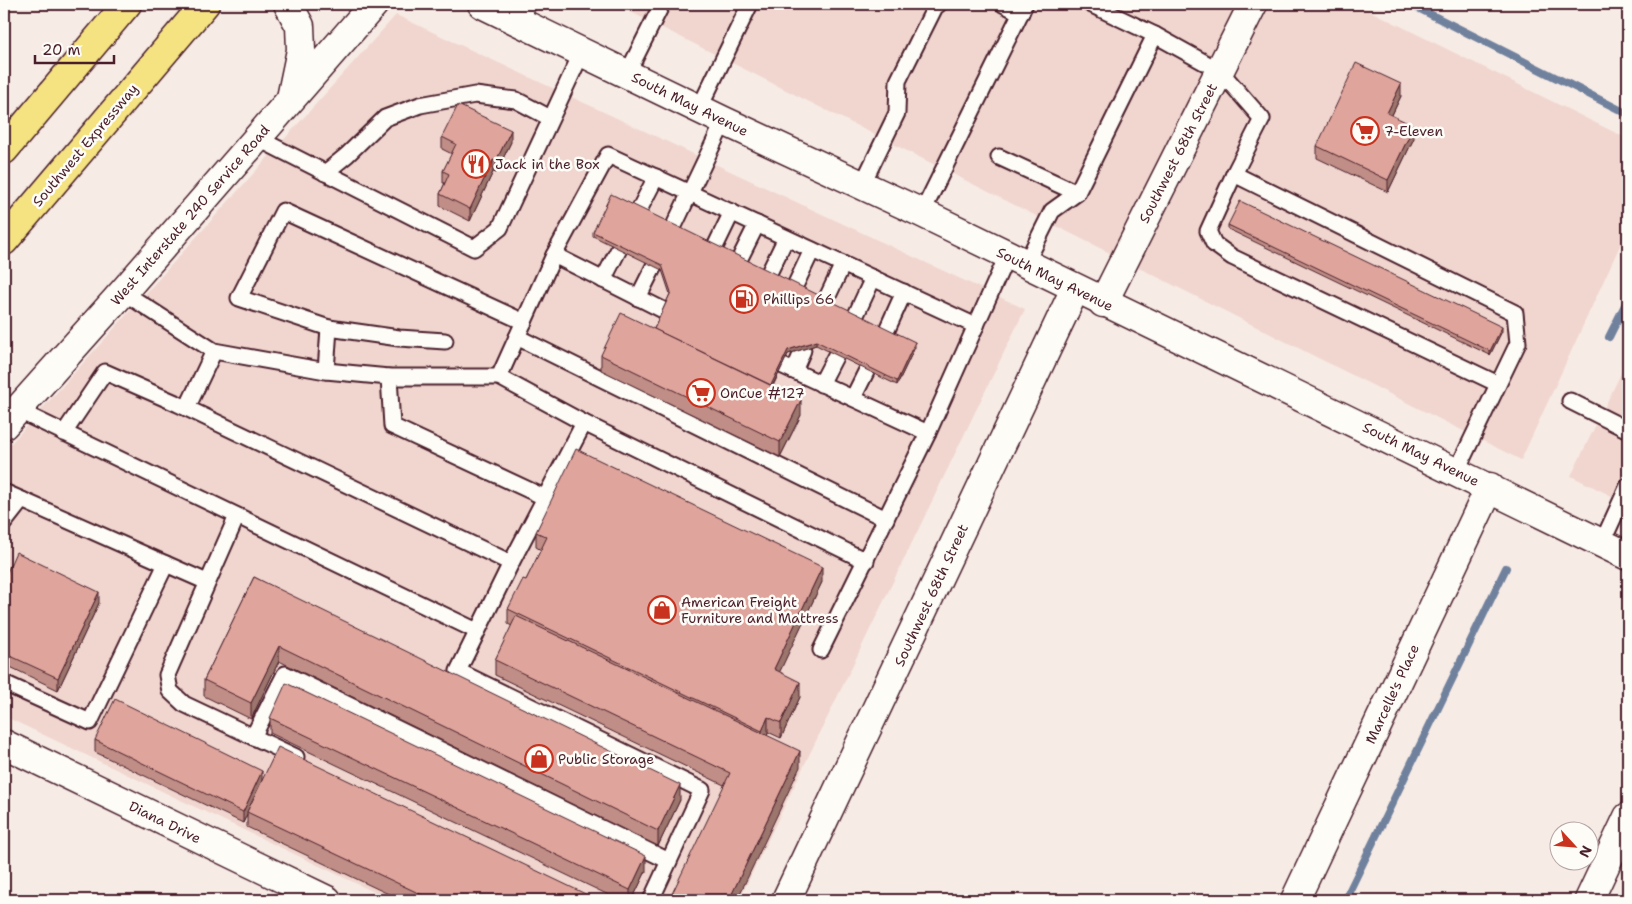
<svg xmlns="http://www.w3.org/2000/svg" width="1632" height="904" viewBox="0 0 1632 904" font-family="'Shantell Sans',sans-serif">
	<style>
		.built { fill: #f0d6cf }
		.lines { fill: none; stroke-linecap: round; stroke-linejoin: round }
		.stream { stroke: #70819d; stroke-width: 8 }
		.lane-casing { stroke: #4a1f2b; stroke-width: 19 }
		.street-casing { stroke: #4a1f2b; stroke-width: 31 }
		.secondary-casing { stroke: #4a1f2b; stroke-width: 31 }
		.highway-casing { stroke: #4a1f2b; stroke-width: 31 }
		.lane { stroke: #fdfcf7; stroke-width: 15 }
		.street { stroke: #fdfcf7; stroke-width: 28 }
		.secondary { stroke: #fdfcf7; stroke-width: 28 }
		.highway { stroke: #f5e382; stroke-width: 28 }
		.wall { fill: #c08e86; stroke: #4a1f2b }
		.shaded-wall { fill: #9c746d; stroke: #4a1f2b }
		.building { fill: #dfa59c; stroke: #4a1f2b }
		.labels { text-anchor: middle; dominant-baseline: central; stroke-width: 5; stroke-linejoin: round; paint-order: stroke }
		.street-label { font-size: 14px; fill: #4a1f2b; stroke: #fdfcf7 }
		.poi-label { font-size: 14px; fill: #4a1f2b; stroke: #fdfcf7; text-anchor: start }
	</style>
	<rect width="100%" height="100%" fill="#f7ebe5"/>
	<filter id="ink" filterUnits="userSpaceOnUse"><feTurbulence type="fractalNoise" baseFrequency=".02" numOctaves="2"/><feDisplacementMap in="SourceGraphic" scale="10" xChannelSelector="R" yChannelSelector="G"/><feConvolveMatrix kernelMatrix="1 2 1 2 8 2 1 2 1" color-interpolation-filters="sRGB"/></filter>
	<g filter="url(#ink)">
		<!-- built -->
		<g class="built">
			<polygon points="615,4 1356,4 1628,139 1628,228 1521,460"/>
			<polygon points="396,15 1025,309 739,900 391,900 4,716 4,451"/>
			<polygon points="1628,359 1628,504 1571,476"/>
		</g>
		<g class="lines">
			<!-- stream -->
			<g class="stream">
				<polyline points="1410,4 1628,114"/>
				<polyline points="1609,337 1628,299"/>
				<polyline points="1345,900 1506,568"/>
			</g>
			<defs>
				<g id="lane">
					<polyline points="1003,4 1021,13"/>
					<polyline points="1090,4 1155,35"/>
					<polyline points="519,22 528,4"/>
					<polyline points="627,74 662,4"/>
					<polyline points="699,109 750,4"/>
					<polyline points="257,138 474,248 500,228 582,52"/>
					<polyline points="999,157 1077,193"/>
					<polyline points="325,173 347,155 385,118 420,105 475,95 516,100 550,118"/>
					<polyline points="1234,174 1208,231 1214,244 1232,257 1498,384"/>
					<polyline points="862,185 897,113 898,81 935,7 939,4"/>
					<polyline points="638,212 656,177"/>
					<polyline points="922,213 1025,4"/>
					<polyline points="673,228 724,121"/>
					<polyline points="714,249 732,212"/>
					<polyline points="739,260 757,224"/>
					<polyline points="1025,265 1052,211 1077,193 1155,35 1220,71 1262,119 1234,174 1515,313 1518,343 1456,472"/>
					<polyline points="768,275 786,238"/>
					<polyline points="603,280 619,249"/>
					<polyline points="794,288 812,250"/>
					<polyline points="123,292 214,351 326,371 389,377 499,377 554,255"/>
					<polyline points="638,298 654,266"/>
					<polyline points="825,302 843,264"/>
					<polyline points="665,311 554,255 608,155 976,326"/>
					<polyline points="855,317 873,278"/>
					<polyline points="329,328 399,338 445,341"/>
					<polyline points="886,332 904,292"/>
					<polyline points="517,337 886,519"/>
					<polyline points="783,366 928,433"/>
					<polyline points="326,371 329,328 239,298 283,211 524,322"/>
					<polyline points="794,371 803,350"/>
					<polyline points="389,377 392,426 546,498"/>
					<polyline points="499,377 584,423"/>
					<polyline points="821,384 836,355"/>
					<polyline points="853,398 867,370"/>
					<polyline points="1570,401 1628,430"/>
					<polyline points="187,408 214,351"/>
					<polyline points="17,410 477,631"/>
					<polyline points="64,433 105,372 178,404 511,563 584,423 866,561"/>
					<polyline points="4,492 166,564 90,722 4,683"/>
					<polyline points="237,516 167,675 170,691 184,704 296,757"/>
					<polyline points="4,523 22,500"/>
					<polyline points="1602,543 1628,486"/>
					<polyline points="511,563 458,671 702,790 651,900"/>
					<polyline points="166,564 207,582"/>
					<polyline points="821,650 928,433 1007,256"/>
					<polyline points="253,737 285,674 669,861"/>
				</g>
				<g id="street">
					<polyline points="1103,303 1253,4"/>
					<polyline points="4,744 327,900"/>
					<polyline points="786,900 1075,289"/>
					<polyline points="1295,900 1490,487"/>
					<polyline points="1589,900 1628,817"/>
				</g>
				<g id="secondary">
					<polyline points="288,4 300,26 301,50 291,98"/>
					<polyline points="482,4 724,121 922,213 1628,556"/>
					<polyline points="4,425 123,292 374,4"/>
				</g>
				<g id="highway">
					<polyline points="4,150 127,4"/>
					<polyline points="4,241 205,4"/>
				</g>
			</defs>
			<!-- lane casing -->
			<use href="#lane" class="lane-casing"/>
			<!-- street casing -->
			<use href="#street" class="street-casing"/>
			<!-- secondary casing -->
			<use href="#secondary" class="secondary-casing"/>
			<!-- highway casing -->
			<use href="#highway" class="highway-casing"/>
			<!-- lane -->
			<use href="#lane" class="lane"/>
			<!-- street -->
			<use href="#street" class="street"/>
			<!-- secondary -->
			<use href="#secondary" class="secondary"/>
			<!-- highway -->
			<use href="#highway" class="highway"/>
		</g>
		<!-- wall -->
		<g class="wall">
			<polygon points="1401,96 1392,115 1414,138 1388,192 1317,158 1317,146"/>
			<polygon points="442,137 511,142 496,173 493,172 470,221 440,206 440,194 445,183 443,183 443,171 452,154 442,149"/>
			<polygon points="1228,225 1502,331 1490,355 1228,229"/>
			<polygon points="593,232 915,347 897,385 816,345 788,354 773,386 801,415 780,457 601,370 601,355 654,329 670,294 662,270 593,236"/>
			<polygon points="1628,354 1628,378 1625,376 1625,361"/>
			<polygon points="536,532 822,582 779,672 800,697 781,738 768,732 767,735 800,767 724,785 495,675 495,660 512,626 508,624 508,609 526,580 541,550 536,547"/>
			<polygon points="254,577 680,800 658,846 279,661 251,719 204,696 204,680"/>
			<polygon points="4,579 99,603 58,690 4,664"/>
			<polygon points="270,718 646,871 632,900 619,900 270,733"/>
			<polygon points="95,740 262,780 598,900 401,900 247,827 247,814 243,823 95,752"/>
		</g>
		<!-- shaded-wall -->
		<g class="shaded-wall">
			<polygon points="1401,84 1401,96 1387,125 1387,113"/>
			<polygon points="1414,126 1414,138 1388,192 1388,180"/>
			<polygon points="511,130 511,142 496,173 496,161"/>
			<polygon points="493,160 493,172 470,221 470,209"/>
			<polygon points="1502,327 1502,331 1490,355 1490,351"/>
			<polygon points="816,341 816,345 788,354 767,397 767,393 788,350"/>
			<polygon points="915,342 915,347 897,385 897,381"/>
			<polygon points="801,400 801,415 780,457 780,442"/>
			<polygon points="822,567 822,582 774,684 774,669"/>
			<polygon points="99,592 99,603 58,690 58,678"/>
			<polygon points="279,646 279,661 251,719 251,703"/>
			<polygon points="800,682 800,697 781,738 781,723"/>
			<polygon points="768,717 768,732 762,746 762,731"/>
			<polygon points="800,751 800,767 737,900 729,900"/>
			<polygon points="262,771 262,783 247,812 247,814 243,823 243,812"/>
			<polygon points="680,785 680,800 658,846 658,831"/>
			<polygon points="646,856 646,871 632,900 630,900 630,890"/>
		</g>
		<!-- building -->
		<g class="building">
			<polygon points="1356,63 1401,84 1387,113 1414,126 1388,180 1317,146"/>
			<polygon points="458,105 511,130 496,161 493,160 470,209 440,194 449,174 443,171 456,144 442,137"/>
			<polygon points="611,194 915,342 897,381 816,341 788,350 771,385 654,329 671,292 662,265 593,232"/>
			<polygon points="1240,201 1502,327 1490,351 1228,225"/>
			<polygon points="621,313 801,400 780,442 601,355"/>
			<polygon points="1628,354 1628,363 1625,361"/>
			<polygon points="576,449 822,567 774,669 800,682 781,723 768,717 762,731 508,609 523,579 526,580 547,537 536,532"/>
			<polygon points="16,552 99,592 58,678 4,653 4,579"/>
			<polygon points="254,577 680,785 658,831 279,646 251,703 204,680"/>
			<polygon points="516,616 800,751 729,900 669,900 730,773 495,660"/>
			<polygon points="286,683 646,856 630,890 270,718"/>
			<polygon points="115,699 262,771 243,812 95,740"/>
			<polygon points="278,747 598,900 433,900 247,812"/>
		</g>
	</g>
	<!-- icons -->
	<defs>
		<symbol id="supermarket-ring" viewBox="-11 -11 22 22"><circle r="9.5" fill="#fdfcf7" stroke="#c8321e" stroke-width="1.5"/><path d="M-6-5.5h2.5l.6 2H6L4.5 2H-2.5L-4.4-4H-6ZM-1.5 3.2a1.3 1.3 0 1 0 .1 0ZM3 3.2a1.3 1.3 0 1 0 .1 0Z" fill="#c8321e"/></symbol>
		<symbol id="restaurant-ring" viewBox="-11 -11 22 22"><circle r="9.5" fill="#fdfcf7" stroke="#c8321e" stroke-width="1.5"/><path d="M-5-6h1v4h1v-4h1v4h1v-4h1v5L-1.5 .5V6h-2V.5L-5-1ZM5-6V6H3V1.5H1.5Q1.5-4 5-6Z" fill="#c8321e"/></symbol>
		<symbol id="fuel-ring" viewBox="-11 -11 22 22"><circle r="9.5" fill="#fdfcf7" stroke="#c8321e" stroke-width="1.5"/><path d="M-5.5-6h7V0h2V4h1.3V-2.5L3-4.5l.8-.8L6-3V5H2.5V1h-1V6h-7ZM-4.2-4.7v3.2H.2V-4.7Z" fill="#c8321e"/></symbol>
		<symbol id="shop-ring" viewBox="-11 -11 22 22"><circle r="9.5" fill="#fdfcf7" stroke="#c8321e" stroke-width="1.5"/><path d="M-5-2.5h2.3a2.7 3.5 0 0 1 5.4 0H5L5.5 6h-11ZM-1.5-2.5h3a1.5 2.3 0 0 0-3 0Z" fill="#c8321e"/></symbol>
	</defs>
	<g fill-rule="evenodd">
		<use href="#supermarket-ring" x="1349" y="115" width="32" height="32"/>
		<use href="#restaurant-ring" x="460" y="148" width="32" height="32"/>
		<use href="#fuel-ring" x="728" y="283" width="32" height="32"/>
		<use href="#supermarket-ring" x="685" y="377" width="32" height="32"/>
		<use href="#shop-ring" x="646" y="594" width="32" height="32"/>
		<use href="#shop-ring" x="523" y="743" width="32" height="32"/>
	</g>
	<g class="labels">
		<!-- street labels -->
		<g class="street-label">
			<text transform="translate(690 104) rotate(26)">South May Avenue</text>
			<text transform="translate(85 145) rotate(-50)">Southwest Expressway</text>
			<text transform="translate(1178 153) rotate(-63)">Southwest 68th Street</text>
			<text transform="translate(190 215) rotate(-49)">West Interstate 240 Service Road</text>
			<text transform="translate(1055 279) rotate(26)">South May Avenue</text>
			<text transform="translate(1421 454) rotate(26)">South May Avenue</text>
			<text transform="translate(931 595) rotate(-65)">Southwest 68th Street</text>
			<text transform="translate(1392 694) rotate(-65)">Marcelle's Place</text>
			<text transform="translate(165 822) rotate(26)">Diana Drive</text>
		</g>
		<!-- poi labels -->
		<g class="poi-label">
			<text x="1384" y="131">7-Eleven</text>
			<text x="495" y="164">Jack in the Box</text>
			<text x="763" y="299">Phillips 66</text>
			<text x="720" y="393">OnCue #127</text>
			<text x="681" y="602">American Freight<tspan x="681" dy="16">Furniture and Mattress</tspan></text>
			<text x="558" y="759">Public Storage</text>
		</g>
	</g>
	<!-- margin -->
	<rect width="1632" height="904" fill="none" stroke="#fdfcf7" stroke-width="20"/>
	<rect x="10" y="10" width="1612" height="884" fill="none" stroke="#4a1f2b" stroke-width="2" filter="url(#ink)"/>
	<!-- north arrow -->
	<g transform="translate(1574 846) rotate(116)"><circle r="24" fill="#fdfcf7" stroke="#b5a4a5"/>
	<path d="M0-4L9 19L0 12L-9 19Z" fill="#c8321e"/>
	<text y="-8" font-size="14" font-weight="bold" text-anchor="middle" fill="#4a1f2b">N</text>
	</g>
	<!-- scale -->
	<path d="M35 55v8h79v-8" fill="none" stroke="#4a1f2b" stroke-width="2.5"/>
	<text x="42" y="55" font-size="15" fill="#4a1f2b" stroke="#fdfcf7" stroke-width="4" paint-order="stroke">20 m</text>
</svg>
